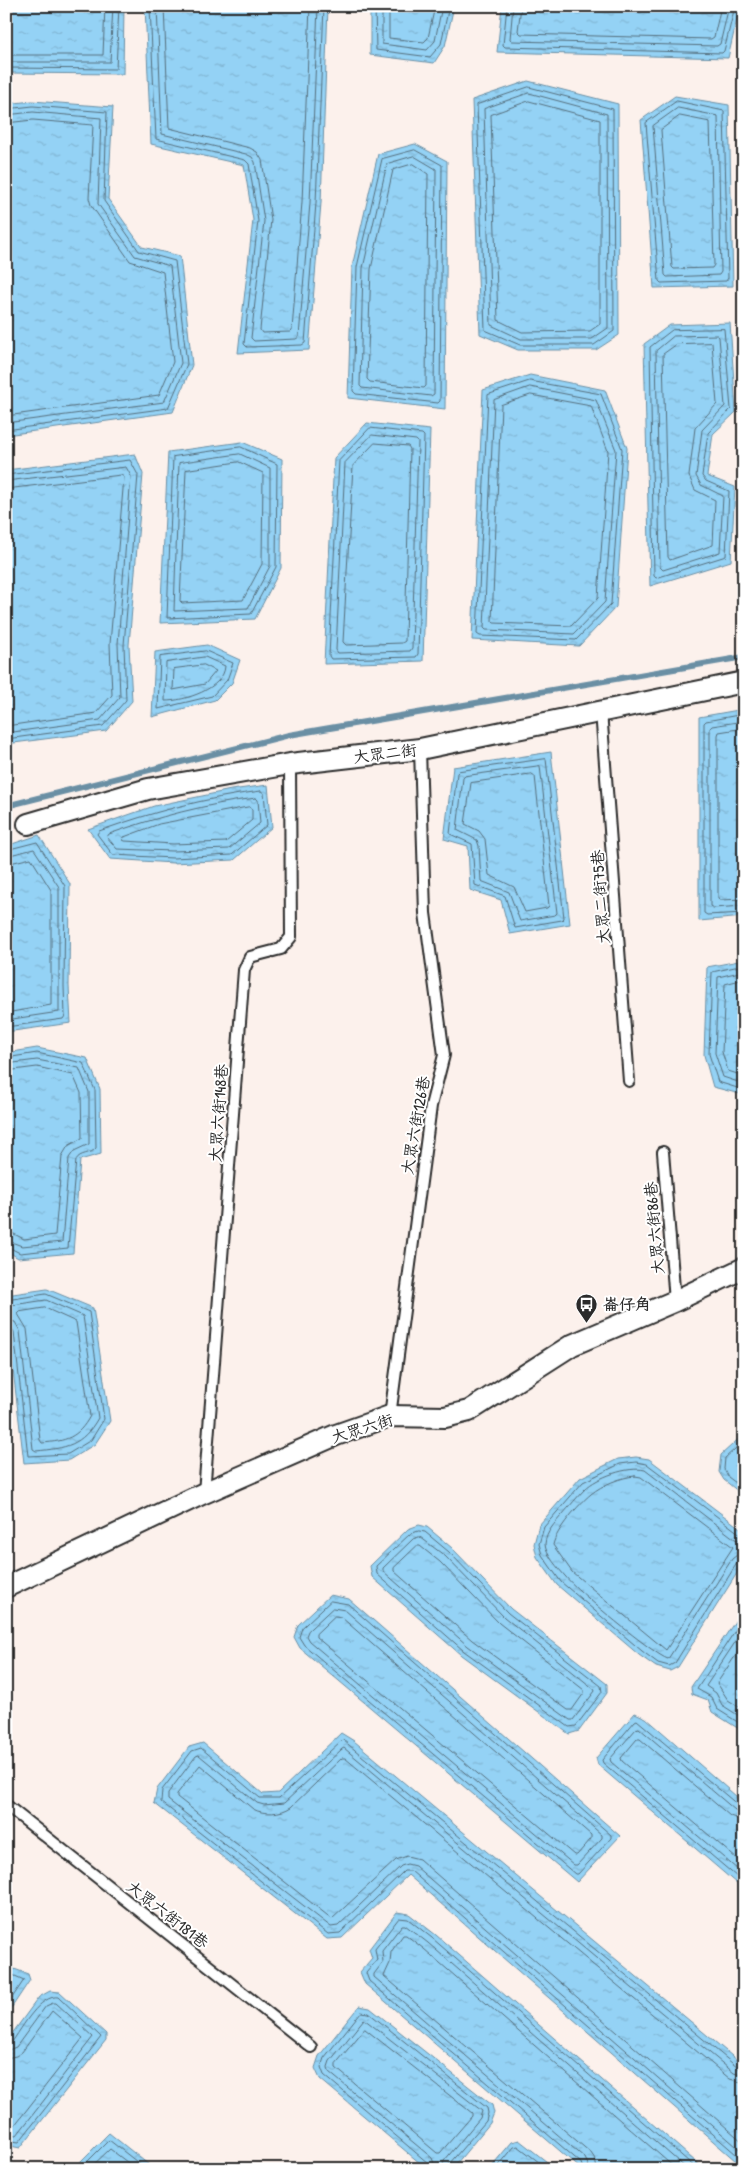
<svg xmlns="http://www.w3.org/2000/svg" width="750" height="2175" viewBox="0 0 750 2175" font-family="'Patrick Hand','LXGW WenKai TC',sans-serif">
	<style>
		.water { fill: url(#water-ripples); stroke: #6a8fa4 }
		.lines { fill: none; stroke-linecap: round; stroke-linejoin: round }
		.shore { stroke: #556e7c; stroke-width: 1 }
		.stream { stroke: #6a8fa4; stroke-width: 6 }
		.lane-casing { stroke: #2b2b2b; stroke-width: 14 }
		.street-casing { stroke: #2b2b2b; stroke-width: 24 }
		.lane { stroke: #fff; stroke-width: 10 }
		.street { stroke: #fff; stroke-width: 20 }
		.labels { text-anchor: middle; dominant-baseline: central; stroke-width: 4; stroke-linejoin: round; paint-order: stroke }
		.street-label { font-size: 16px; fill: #2b2b2b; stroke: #fff }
		.poi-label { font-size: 16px; font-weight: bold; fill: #2b2b2b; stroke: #fff; text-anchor: start }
	</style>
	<defs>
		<pattern id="water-ripples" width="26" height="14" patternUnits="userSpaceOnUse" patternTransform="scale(1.25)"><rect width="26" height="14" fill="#94d2f5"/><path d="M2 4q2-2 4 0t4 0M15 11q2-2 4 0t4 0" fill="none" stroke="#80b4d2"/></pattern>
	</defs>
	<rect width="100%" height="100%" fill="#fcf1ec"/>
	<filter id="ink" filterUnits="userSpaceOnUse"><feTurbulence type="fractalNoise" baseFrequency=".02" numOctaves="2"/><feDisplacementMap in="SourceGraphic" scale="10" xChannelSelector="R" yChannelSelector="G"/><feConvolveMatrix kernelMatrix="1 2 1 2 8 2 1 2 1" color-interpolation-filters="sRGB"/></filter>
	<g filter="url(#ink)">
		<!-- water -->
		<g class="water">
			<polygon points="6,6 124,6 123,74 6,73"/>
			<polygon points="145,6 328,6 321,203 309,350 238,353 253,220 244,165 151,144"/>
			<polygon points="370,6 454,6 445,46 434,63 370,55"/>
			<polygon points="502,6 740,6 728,58 497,52"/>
			<polygon points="528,81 618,104 619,335 596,350 518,350 480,334 472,100"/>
			<polygon points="675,96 729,105 733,286 654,288 641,120"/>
			<polygon points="32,101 113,107 108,199 142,247 180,256 192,365 173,412 6,435 6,104"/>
			<polygon points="415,144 447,161 445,409 348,398 352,267 378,154"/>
			<polygon points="730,323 736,412 713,434 707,476 735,487 731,561 650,586 644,344 670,325"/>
			<polygon points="530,375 605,390 627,448 616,607 579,646 472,640 483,390"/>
			<polygon points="367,423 430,430 423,661 324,664 334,458"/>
			<polygon points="242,442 282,459 281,568 255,619 160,623 168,452"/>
			<polygon points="135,454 143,474 129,645 132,701 106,731 6,744 6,470"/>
			<polygon points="207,645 240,660 232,683 215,700 152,717 155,652"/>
			<polygon points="744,709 744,917 699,921 699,717"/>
			<polygon points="551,752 570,924 510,934 501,900 470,890 468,846 444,839 453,767"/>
			<polygon points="268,785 272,827 234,860 173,863 110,859 88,829 154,806 231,790"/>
			<polygon points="39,835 70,884 69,986 71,1023 6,1032 6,846"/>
			<polygon points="744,960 744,1095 713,1087 704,1055 707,967"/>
			<polygon points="37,1048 87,1058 100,1089 101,1154 80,1160 73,1253 18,1258 6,1250 6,1053"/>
			<polygon points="47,1289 93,1308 110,1421 95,1444 69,1460 24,1463 6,1310 6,1295"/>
			<polygon points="744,1434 744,1496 724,1480 719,1472 721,1455"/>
			<polygon points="636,1457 649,1459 744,1531 744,1562 678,1667 670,1671 656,1667 639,1655 557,1585 537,1557 534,1544 539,1525 580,1478 618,1459"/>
			<polygon points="419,1525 427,1527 452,1548 511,1609 607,1684 607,1693 579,1731 569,1734 461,1655 372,1577 370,1566 408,1529"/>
			<polygon points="330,1595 349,1599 620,1836 577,1882 300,1648 294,1637 298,1625"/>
			<polygon points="744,1608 744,1732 712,1712 708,1700 692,1694 691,1687"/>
			<polygon points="635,1713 646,1718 744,1803 744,1890 598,1765 596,1758"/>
			<polygon points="341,1733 354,1741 744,2066 744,2168 408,1875 342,1938 327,1939 154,1803 157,1789 189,1747 203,1743 263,1794 278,1793"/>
			<polygon points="397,1912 409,1914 436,1935 704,2169 581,2169 365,1984 360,1972 372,1958 369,1949"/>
			<polygon points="6,1966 28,1974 30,1980 6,2016"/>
			<polygon points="50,1991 60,1992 106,2034 106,2040 20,2148 6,2145 6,2042 39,1997"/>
			<polygon points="359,2006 370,2008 492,2105 494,2113 490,2123 452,2169 427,2169 320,2079 315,2068 319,2056"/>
			<polygon points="109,2133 154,2169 73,2169"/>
			<polygon points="519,2140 556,2169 489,2169 512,2142"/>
		</g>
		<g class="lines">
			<!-- shore -->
			<g class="shore">
				<polyline points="150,6 156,139 245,160 249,164 258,221 244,344 247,347 302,345 305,343 316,203 324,6"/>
				<polyline points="157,6 162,134 246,154 252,157 255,162 264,221 251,338 254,341 296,339 299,337 310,203 318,6"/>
				<polyline points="164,6 169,128 250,148 257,152 262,160 271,220 260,330 262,333 290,332 292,330 302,202 310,6"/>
				<polyline points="375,6 376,50 430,57 441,44 449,6"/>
				<polyline points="382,6 382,44 427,50 435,41 442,6"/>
				<polyline points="389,6 389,38 424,42 428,38 435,6"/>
				<polyline points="507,6 503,45 505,47 722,53 724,51 735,6"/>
				<polyline points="513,6 510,39 512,41 717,46 720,44 729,6"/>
				<polyline points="521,6 518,31 521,34 711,39 714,37 721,6"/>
				<polyline points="6,55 103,55 105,6"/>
				<polyline points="6,62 110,62 113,6"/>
				<polyline points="6,68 116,69 119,6"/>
				<polygon points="529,87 613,109 614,331 594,345 520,345 485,330 477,105"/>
				<polygon points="529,93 607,114 608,328 592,339 521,339 491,325 484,109"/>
				<polygon points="529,101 600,120 600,324 590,331 522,332 498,320 491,115"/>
				<polygon points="677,101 724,111 728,278 726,281 661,283 659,281 646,123"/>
				<polygon points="678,108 718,116 721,272 719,275 667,277 665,275 653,126"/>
				<polyline points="6,109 33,106 107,112 104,201 139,251 175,261 187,364 168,408 6,430"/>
				<polyline points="6,115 33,112 101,118 98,204 135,256 170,266 181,363 164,402 6,423"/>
				<polygon points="680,116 710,122 714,265 712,268 674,269 672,267 661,130"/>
				<polyline points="6,123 33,120 93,125 89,198 91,205 130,261 163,272 173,362 159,395 6,416"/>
				<polygon points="415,150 442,165 440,401 438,403 356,394 353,391 357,267 382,159"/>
				<polygon points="414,156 436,169 434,394 431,396 362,388 360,386 363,268 387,164"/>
				<polygon points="413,164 428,174 426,386 424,388 370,382 367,379 371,269 393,170"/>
				<polygon points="724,329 731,409 708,433 702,476 706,481 729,491 726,556 656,578 654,576 650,347 672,330"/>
				<polygon points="674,336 717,335 719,337 725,406 702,430 696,476 701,485 723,496 720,552 663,570 660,567 656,351"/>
				<polygon points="712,343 717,404 695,428 689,476 695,490 715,500 713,545 670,560 668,557 663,354 677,344"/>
				<polygon points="530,381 601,394 622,449 611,604 576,640 480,636 477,634 488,395"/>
				<polygon points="530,387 596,400 616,450 605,602 574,634 486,630 484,628 494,400"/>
				<polygon points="531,395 591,406 608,451 598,598 571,626 494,623 492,621 501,405"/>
				<polygon points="370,428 422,434 424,436 418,654 416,657 331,659 329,656 339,461"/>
				<polygon points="372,435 416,440 418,442 412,648 410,651 338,653 336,650 345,463"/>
				<polygon points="375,443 408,446 410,449 405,641 402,643 346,645 343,642 353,466"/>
				<polygon points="241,447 277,464 276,567 251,614 167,618 173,457"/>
				<polygon points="240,454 270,468 270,566 248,608 174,611 179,463"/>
				<polygon points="239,462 263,473 262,564 243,600 182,603 180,601 186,470"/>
				<polyline points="6,475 130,460 138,475 124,645 126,700 103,726 6,739"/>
				<polyline points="6,481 126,467 131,476 118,644 120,697 100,720 6,733"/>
				<polyline points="6,489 121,475 124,477 110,644 112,695 96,713 6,726"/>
				<polygon points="206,651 233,663 227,680 212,696 158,709 160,657"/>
				<path d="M205 657 225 666C224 689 184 701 165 701L166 663Z"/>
				<polygon points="204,665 216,671 205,684 173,690 174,669"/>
				<polyline points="744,714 706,721 704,723 704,913 707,915 744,913"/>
				<polyline points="744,721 712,726 710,728 710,906 713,908 744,906"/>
				<polyline points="744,728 719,732 718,735 718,898 720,900 744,899"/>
				<polygon points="546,759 564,918 562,920 515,928 505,896 475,885 472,844 450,834 457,773 459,771"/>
				<polygon points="540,766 557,913 555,915 520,921 509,892 481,881 479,846 477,840 457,830 463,778 465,776"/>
				<polygon points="532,774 535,776 549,906 547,908 525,912 514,887 489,875 485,839 479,831 465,824 471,783"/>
				<path d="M261 791 264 793 267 825 232 855 173 858 113 855 97 834 99 831C153 812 204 798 261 791Z"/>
				<path d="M256 798 258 800 260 823 229 849 173 851 117 849 107 837 109 834C157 817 206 804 256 798Z"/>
				<polygon points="249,807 252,809 252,820 226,842 173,844 125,841 123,840 124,837 159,824"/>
				<polyline points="6,850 37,842 65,886 64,986 65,1016 63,1019 6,1027"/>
				<polyline points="6,856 34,849 59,887 59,1012 6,1020"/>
				<polyline points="6,864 31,858 51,890 51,1005 6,1013"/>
				<polyline points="744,965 712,972 709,1054 718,1082 744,1090"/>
				<polyline points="744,971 718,977 715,1053 723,1077 744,1084"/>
				<polyline points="744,979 725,984 722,1052 728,1071 744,1076"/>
				<path d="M6 1058 37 1053 83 1063 95 1090 96 1148C91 1155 80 1152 76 1160L68 1248 20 1253 6 1246"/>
				<polyline points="6,1064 37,1060 79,1068 89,1092 89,1144 74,1151 69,1158 62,1242 22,1246 6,1240"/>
				<polyline points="6,1071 37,1067 73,1075 81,1093 82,1138 68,1146 62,1156 55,1235 24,1239 14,1234 6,1232"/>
				<polyline points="6,1300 46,1294 89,1312 104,1419 91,1440 68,1454 28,1456 14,1332 11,1327 6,1326"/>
				<path d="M6 1306 46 1300 83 1316 98 1418C82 1446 66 1448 36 1451L33 1449 20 1331 15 1322 6 1320"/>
				<path d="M45 1308 76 1322 90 1416C78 1438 66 1441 42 1443L40 1440 27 1329 18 1314 20 1312Z"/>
				<polyline points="744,1441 725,1458 724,1469 728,1477 744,1489"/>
				<path d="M635 1476 641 1477 733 1547 666 1650 572 1572 553 1545C556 1530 579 1504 591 1494 602 1485 621 1477 635 1476Z"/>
				<polygon points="419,1531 425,1532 449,1552 508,1613 601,1686 602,1692 576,1726 569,1727 464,1651 377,1574 376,1566 410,1534"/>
				<polyline points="744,1534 739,1533 647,1464 636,1462 620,1464 583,1482 544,1527 539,1544 542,1555 561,1582 642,1651 658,1663 669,1666 675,1663 737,1563 744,1560"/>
				<polygon points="420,1537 445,1556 504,1617 594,1689 595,1691 573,1720 570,1720 468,1646 383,1571 383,1568 413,1539"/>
				<path d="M744 1541 735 1539 645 1470C628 1466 597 1477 585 1489 577 1497 570 1506 562 1515 555 1523 546 1532 545 1544 545 1554 559 1569 565 1576 576 1590 654 1655 668 1659L732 1559 737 1555 744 1554"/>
				<polygon points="417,1546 420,1546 440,1562 499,1623 584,1690 584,1693 572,1710 568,1710 472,1640 394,1571 394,1568"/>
				<polygon points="331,1601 348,1604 611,1835 611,1838 578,1874 575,1874 304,1645 299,1637 302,1628"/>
				<polygon points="333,1608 345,1610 602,1835 602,1838 577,1865 574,1865 309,1641 306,1636 308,1631"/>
				<polygon points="335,1616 341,1617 591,1835 591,1839 577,1855 574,1855 316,1637 316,1634"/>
				<polyline points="744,1617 697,1689 711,1697 717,1709 744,1726"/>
				<polyline points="744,1629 706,1686 716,1693 722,1705 744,1719"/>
				<polyline points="744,1643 717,1683 728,1700 744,1710"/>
				<polyline points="744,1807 739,1806 637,1720 635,1721 602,1760 603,1763 744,1883"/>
				<polyline points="744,1813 735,1810 639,1728 636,1729 610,1759 611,1762 744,1875"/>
				<polyline points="744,1821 730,1816 640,1739 637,1739 621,1758 622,1761 744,1865"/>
				<polyline points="6,1972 24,1980 6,2007"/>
				<polygon points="365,2029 472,2113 472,2116 440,2153 437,2153 336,2068 336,2064"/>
				<path d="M6 2044 12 2042C22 2028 40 1994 59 1997L101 2037 19 2142 6 2140"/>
				<polyline points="6,2051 16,2047 46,2006 53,2003 56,2003 93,2037 17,2135 6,2134"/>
				<polyline points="6,2058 16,2056 22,2052 52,2011 83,2038 14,2126 6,2127"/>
				<polyline points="744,2070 738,2068 343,1740 341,1741 279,1798 260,1798 201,1748 192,1751 162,1790 161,1802 328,1934 340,1933 404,1871 411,1871 744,2161"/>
				<polyline points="744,2076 734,2073 344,1748 342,1749 284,1803 264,1805 257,1803 199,1755 196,1756 168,1793 168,1800 331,1927 338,1926 401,1866 407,1864 415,1866 744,2153"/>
				<path d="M744 2083 730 2079 345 1758H342L291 1807C281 1814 264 1815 253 1809L200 1765 177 1794V1797L332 1919 396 1860 407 1856 419 1859 744 2143"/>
				<polyline points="80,2169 109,2140 146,2169"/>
				<polyline points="89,2169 110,2149 136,2169"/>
				<polyline points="430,2169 428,2163 324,2075 321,2067 324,2058 361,2012 369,2013 487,2108 488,2113 486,2121 449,2164 448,2169"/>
				<polyline points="436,2169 432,2158 329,2072 328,2067 330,2061 364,2019 482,2111 480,2118 444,2161 442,2169"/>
				<polyline points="496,2169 514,2147 518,2146 548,2169"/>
				<polyline points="583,2169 581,2163 369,1981 366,1973 377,1960 375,1949 399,1918 408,1919 432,1938 697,2169"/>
				<polyline points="590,2169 585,2158 374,1977 374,1974 383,1962 382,1951 402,1925 405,1925 428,1943 687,2169"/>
				<polyline points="597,2169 595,2159 591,2153 384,1976 390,1963 391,1952 403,1935 406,1935 424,1949 676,2169"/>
			</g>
			<!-- stream -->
			<polyline class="stream" points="6,806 289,735 744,657"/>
			<defs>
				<g id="lane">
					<polyline points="601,711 629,1081"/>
					<polyline points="663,1152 675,1301"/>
					<polyline points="390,1416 431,1106 444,1055 425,913 420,749"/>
					<polyline points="204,1493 244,970 250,957 281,949 291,937 290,764"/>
					<polyline points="6,1805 311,2047"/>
				</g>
				<g id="street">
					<polyline points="28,824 148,789 290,764 420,749 744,682"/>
					<polyline points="6,1587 204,1493 336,1435 390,1416 445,1417 469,1411 572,1345 675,1301 744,1268"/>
				</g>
			</defs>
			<!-- lane casing -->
			<use href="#lane" class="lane-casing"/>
			<!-- street casing -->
			<use href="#street" class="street-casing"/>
			<!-- lane -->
			<use href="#lane" class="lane"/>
			<!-- street -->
			<use href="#street" class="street"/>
		</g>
	</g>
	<!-- icons -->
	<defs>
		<symbol id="bus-pin" viewBox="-11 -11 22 30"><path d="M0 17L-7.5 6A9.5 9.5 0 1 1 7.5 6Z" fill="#2b2b2b" stroke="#fff"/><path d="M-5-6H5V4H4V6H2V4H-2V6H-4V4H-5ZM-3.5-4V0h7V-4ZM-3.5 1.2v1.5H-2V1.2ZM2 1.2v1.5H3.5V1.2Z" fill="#fff"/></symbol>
	</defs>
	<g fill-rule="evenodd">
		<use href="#bus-pin" x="574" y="1292" width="25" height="34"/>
	</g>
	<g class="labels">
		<!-- street labels -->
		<g class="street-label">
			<text transform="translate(385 753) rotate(-7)">大眾二街</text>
			<text transform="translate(600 897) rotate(-94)">大眾二街75巷</text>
			<text transform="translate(218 1113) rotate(-86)">大眾六街148巷</text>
			<text transform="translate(415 1125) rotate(-80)">大眾六街126巷</text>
			<text transform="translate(654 1228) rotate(-95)">大眾六街86巷</text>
			<text transform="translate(362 1428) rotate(-17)">大眾六街</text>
			<text transform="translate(168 1914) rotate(38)">大眾六街181巷</text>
		</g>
		<!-- poi labels -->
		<g class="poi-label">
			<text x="603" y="1304">崙仔角</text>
		</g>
	</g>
	<!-- margin -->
	<rect width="750" height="2175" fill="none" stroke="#fff" stroke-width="25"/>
	<rect x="12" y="12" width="725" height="2150" fill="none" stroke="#2b2b2b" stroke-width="2" filter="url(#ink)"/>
</svg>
